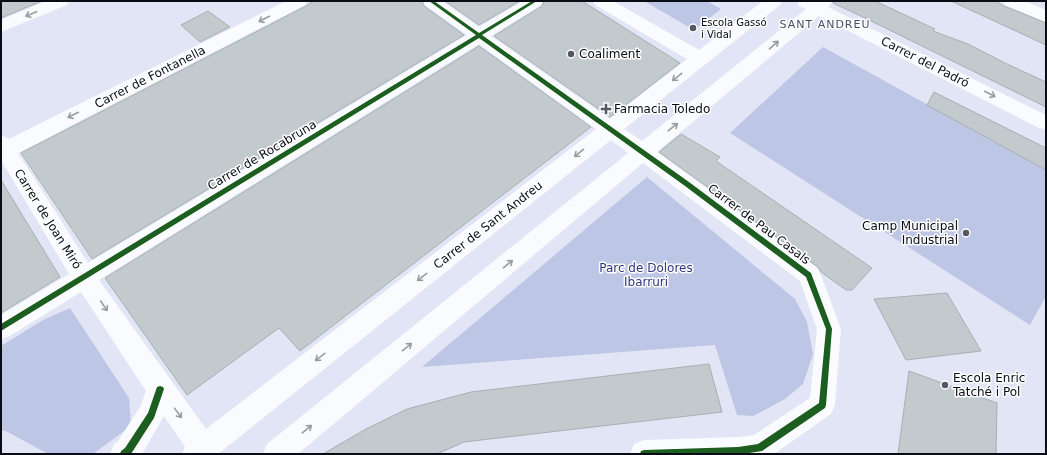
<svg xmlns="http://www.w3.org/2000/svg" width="1047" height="455" viewBox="0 0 1047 455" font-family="'DejaVu Sans',sans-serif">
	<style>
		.green { fill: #bec6e5 }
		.building { fill: #c3cacd; stroke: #a8afb2 }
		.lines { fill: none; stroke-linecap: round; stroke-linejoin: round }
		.street { fill: #fafbfe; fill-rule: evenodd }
		.cycleway-casing { stroke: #fff; stroke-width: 2 }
		.cycleway { fill: #1b5e20; fill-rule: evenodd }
		.oneway { stroke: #9a9ba1 }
		.poi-dot { fill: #555764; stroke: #fff; stroke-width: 1.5 }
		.labels { text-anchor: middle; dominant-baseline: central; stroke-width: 3; stroke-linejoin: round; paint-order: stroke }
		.far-poi-label { font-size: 10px; fill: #090b15; stroke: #fff; text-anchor: start }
		.far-neighbourhood-label { font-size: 11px; letter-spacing: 1px; fill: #484f68; stroke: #fff }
		.poi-label { font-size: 12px; fill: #090b15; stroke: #fff; text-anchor: start }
		.street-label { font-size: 12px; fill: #090b15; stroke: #fff }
		.park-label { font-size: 12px; fill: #2d3682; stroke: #fff }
	</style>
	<rect width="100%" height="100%" fill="#e1e5f6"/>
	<!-- green -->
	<g class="green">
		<polygon points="644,1 707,1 721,9 694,30"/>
		<polygon points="823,47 1046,170 1046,296 1030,325 730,133"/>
		<polygon points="647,177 795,299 807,322 813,354 803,384 785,399 753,416 737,415 715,345 422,367"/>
		<polygon points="70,308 129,398 131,426 93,454 48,454 8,432 1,430 1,346 43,320"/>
	</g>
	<!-- building -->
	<g class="building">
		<polygon points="1,1 42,1 1,18"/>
		<polygon points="313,1 422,1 424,6 464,35 92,259 21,153 306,6"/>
		<polygon points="445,1 520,1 479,25"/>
		<polygon points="544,1 582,1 680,63 610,117 494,36 542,6"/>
		<polygon points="834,1 875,1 935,29 933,31 968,44 1007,64 1046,82 1046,107 865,18 833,3"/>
		<polygon points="951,1 995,1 1004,6 1046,23 1046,45"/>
		<polygon points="208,11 230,27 200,42 181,25"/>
		<polygon points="479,46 591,127 300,351 279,328 187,395 105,278"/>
		<polygon points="934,92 1046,148 1046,170 927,105"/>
		<polygon points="681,134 720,157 716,161 872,268 852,290 846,290 821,272 818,267 659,152"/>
		<polygon points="1,180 60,277 1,313"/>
		<polygon points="947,293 981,351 906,360 874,299"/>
		<polygon points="709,364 722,412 464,442 437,454 323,454 366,429 407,409 471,392"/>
		<polygon points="909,371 997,403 996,454 898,454"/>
	</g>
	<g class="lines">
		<!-- street -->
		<g class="street">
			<polygon points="46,1 69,1 67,5 1,32 1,20"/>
			<path d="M286 1H307L305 5 18 153 88 263 467 35 425 5 423 1H442L479 27 523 1H543L541 5 491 36 610 119 687 59 595 5 593 1H613L699 50 763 1H782L780 5 624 129 642 141 806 9 799 6 797 1H833L828 7 1046 115V130L1039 128 819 16 657 152 817 268 821 275 841 329 835 405 831 414 774 454H630L634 444 644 440 738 437 754 435 810 398 817 329 800 281 643 163 298 454H263L267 444 628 153 611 140 218 454H182L185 447 164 416 142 454H110L114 444 118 441 140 407 146 391 81 292 10 336 1 339V315L69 274 1 160V135L9 139ZM479 44 596 129 206 429 99 280Z"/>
			<polygon points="1003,1 1025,1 1046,10 1046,22 1005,5"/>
		</g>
		<defs>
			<g id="cycleway">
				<polygon points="429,1 434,1 479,33 532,1 537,1 482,35 689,182 811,273 832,329 826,405 825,408 762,451 743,454 640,454 641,451 644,450 738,447 758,444 819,403 826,329 806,277 685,186 479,38 1,331 1,324 476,35"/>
				<polygon points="160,386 163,387 164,389 154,418 131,454 120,454 121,451 125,448 148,413 157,387"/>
			</g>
		</defs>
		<!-- cycleway casing -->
		<use href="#cycleway" class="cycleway-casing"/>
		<!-- cycleway -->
		<use href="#cycleway" class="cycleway"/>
	</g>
	<!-- one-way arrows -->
	<defs><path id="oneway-shaft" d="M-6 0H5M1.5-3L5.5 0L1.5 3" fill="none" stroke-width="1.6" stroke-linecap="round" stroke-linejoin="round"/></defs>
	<g class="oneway">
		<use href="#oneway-shaft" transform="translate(31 14) rotate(157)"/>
		<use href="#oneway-shaft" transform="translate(264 19) rotate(153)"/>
		<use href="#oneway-shaft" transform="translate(774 45) rotate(-41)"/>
		<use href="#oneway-shaft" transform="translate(677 77) rotate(142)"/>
		<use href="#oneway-shaft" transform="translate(990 94) rotate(27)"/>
		<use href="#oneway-shaft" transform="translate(73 115) rotate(153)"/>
		<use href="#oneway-shaft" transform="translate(673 127) rotate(-38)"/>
		<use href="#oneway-shaft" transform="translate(579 153) rotate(141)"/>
		<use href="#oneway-shaft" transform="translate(508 264) rotate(-39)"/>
		<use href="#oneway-shaft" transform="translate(422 277) rotate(142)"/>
		<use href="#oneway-shaft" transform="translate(104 306) rotate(56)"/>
		<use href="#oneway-shaft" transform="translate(407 347) rotate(-39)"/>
		<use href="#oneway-shaft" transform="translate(320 357) rotate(142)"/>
		<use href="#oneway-shaft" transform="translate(178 413) rotate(54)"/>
		<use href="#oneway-shaft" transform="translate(307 429) rotate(-39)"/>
	</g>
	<!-- markers -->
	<g class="poi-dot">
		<circle cx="693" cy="28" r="4"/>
		<circle cx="571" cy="54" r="4"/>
		<path d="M604 103h4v4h4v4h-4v4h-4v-4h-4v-4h4z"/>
		<circle cx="966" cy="233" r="4"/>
		<circle cx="945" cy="385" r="4"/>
	</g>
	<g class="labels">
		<!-- far-poi labels -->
		<g class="far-poi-label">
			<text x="701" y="22">Escola Gassó<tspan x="701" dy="12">i Vidal</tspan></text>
		</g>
		<!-- far-neighbourhood labels -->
		<g class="far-neighbourhood-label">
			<text x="825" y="24">SANT ANDREU</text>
		</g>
		<!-- poi labels -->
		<g class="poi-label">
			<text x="579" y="54">Coaliment</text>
			<text x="614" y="109">Farmacia Toledo</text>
			<text x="958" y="226" text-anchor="end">Camp Municipal<tspan x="958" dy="14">Industrial</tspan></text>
			<text x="953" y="378">Escola Enric<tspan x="953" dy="14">Tatché i Pol</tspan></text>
		</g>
		<!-- street labels -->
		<g class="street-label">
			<text transform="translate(925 62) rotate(27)">Carrer del Padró</text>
			<text transform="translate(150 77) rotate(-27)">Carrer de Fontanella</text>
			<text transform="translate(262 155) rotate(-31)">Carrer de Rocabruna</text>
			<text transform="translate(48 219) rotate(58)">Carrer de Joan Miró</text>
			<text transform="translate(759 224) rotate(37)">Carrer de Pau Casals</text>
			<text transform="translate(488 225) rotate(-38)">Carrer de Sant Andreu</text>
		</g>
		<!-- park labels -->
		<g class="park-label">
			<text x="646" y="268">Parc de Dolores<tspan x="646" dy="14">Ibarruri</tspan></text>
		</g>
	</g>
	<!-- border -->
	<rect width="1047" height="455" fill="none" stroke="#090b15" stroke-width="4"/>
</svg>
